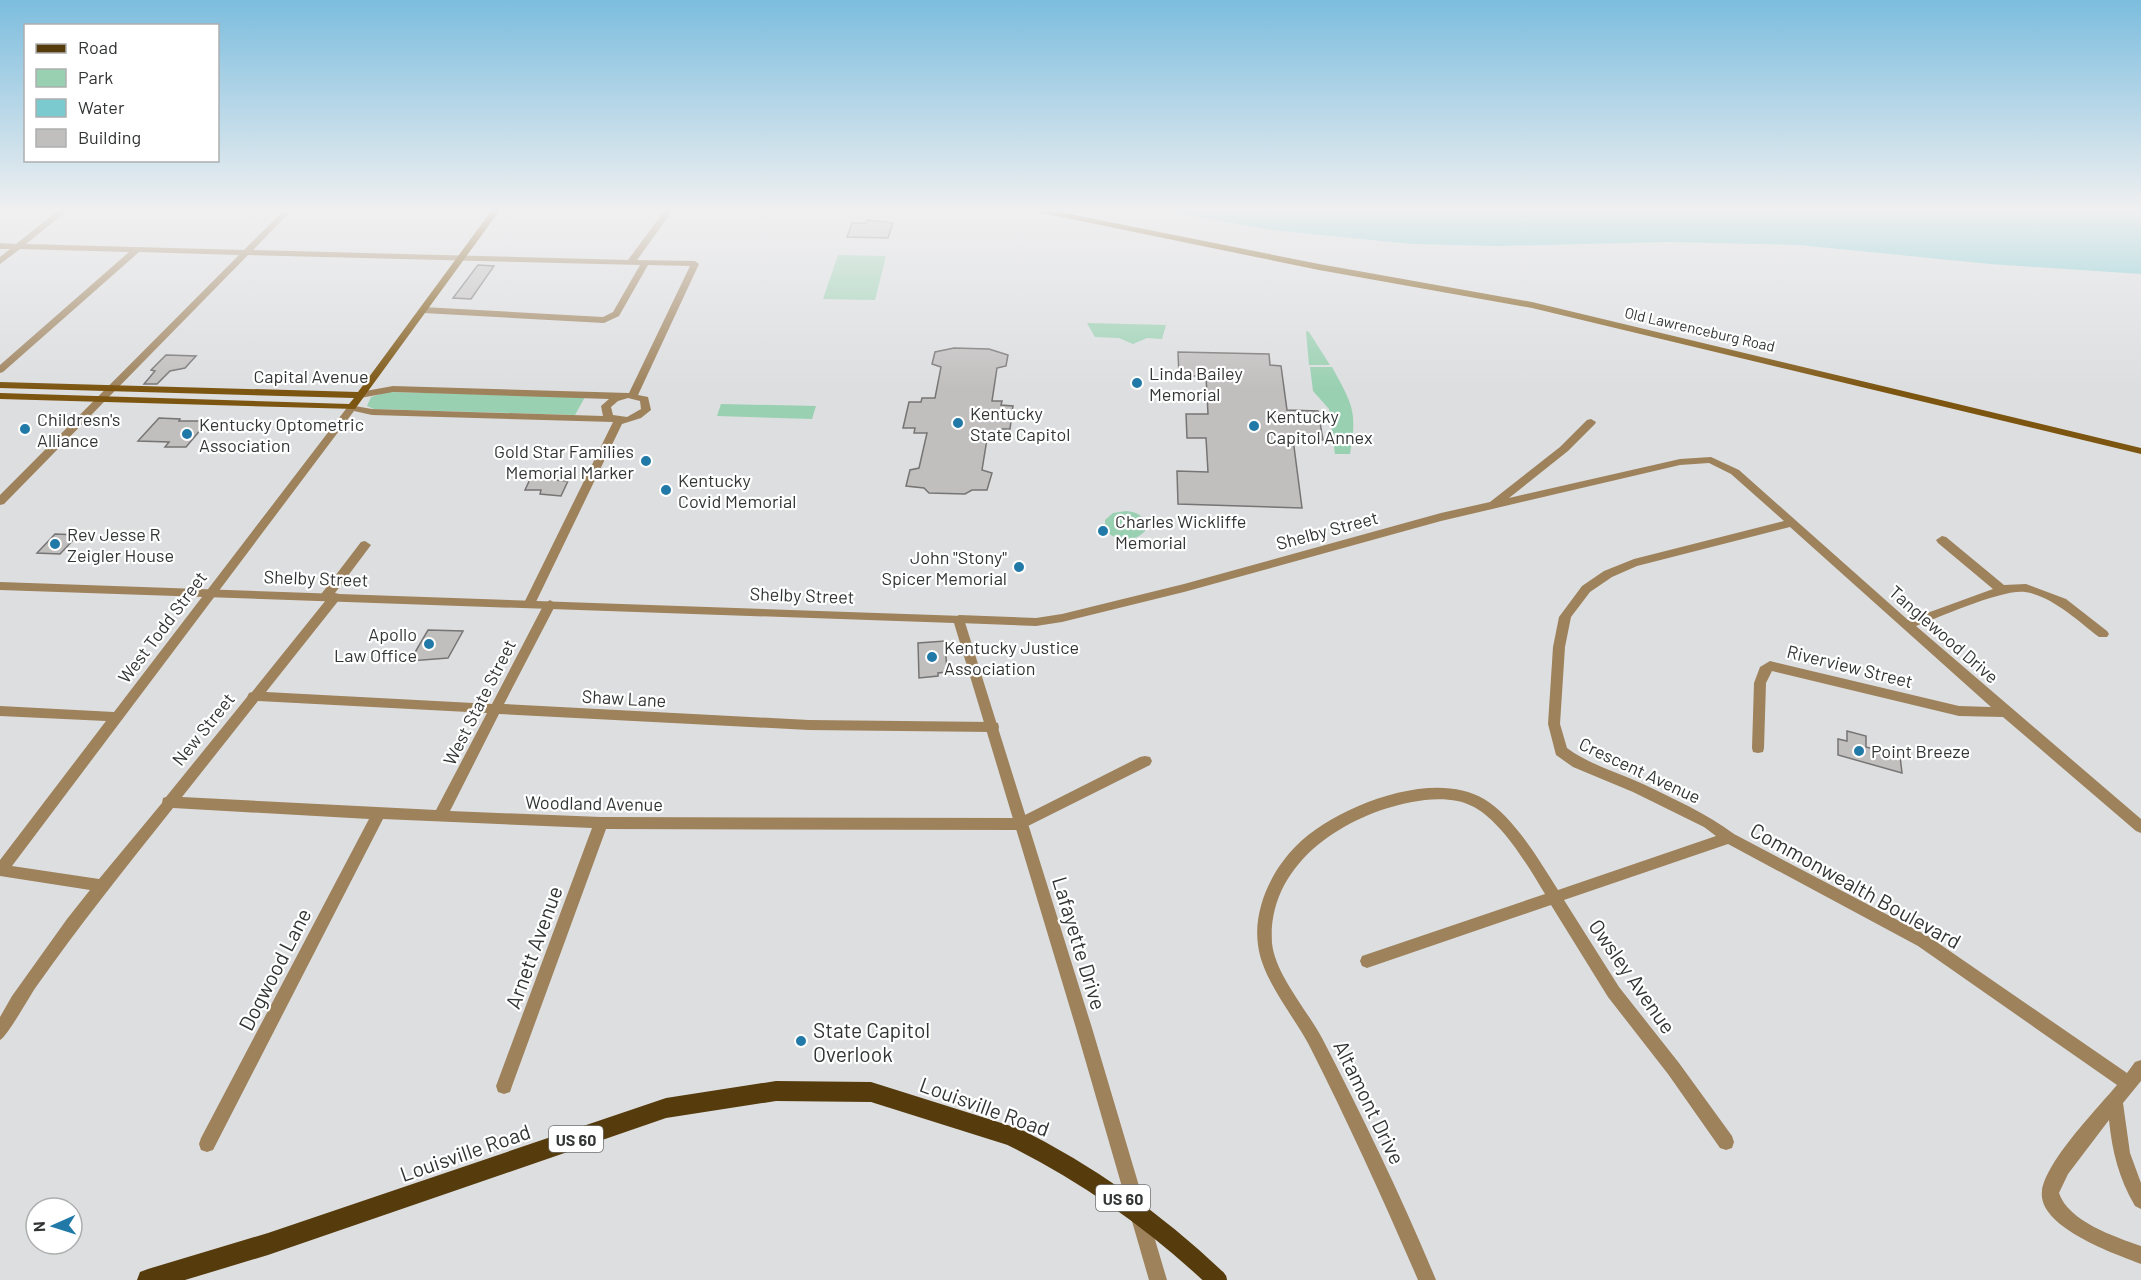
<svg xmlns="http://www.w3.org/2000/svg" width="2141" height="1280" viewBox="0 0 2141 1280" font-family="Barlow,sans-serif">
	<style>
		.green { fill: #99d0b1 }
		.water { fill: #7bcacf }
		.building { fill: #c1bebe; stroke: #777474; stroke-width: 1.5 }
		.lines { fill: none; stroke-linecap: round; stroke-linejoin: round }
		.minor { fill: #9d825c; fill-rule: evenodd }
		.tertiary { fill: #9d825c; fill-rule: evenodd }
		.secondary { fill: #7c5511; fill-rule: evenodd }
		.primary { fill: #563b0d; fill-rule: evenodd }
		.primary-bridge { stroke: #563b0d; stroke-width: 20 }
		.poi-dot { fill: #2179a8; stroke: #fff; stroke-width: 2 }
		.labels { text-anchor: middle; dominant-baseline: central; stroke-width: 4.5; stroke-linejoin: round; paint-order: stroke }
		.far-street-label { font-size: 15px; fill: #333434; stroke: #fff }
		.shield { fill: #fff; stroke: #707171; stroke-width: 1.5 }
		.shield-label { font-size: 16px; font-weight: bold; fill: #333434 }
		.poi-label { font-size: 18px; fill: #333434; stroke: #fff; text-anchor: start }
		.street-label { font-size: 18px; fill: #333434; stroke: #fff }
		.near-street-label { font-size: 21px; fill: #333434; stroke: #fff }
		.near-poi-label { font-size: 21px; fill: #333434; stroke: #fff; text-anchor: start }
	</style>
	<rect width="100%" height="100%" fill="#dddee0"/>
	<!-- green -->
	<g class="green">
		<polygon points="838,255 886,256 875,300 823,299"/>
		<polygon points="1087,323 1166,325 1162,339 1147,338 1133,344 1119,338 1095,337"/>
		<polygon points="1306,331 1309,332 1330,365 1309,365"/>
		<path d="M1310 367H1332C1352 404 1358 411 1350 454H1335L1329 409 1313 391Z"/>
		<polygon points="387,392 585,397 575,415 374,409 367,406 371,397"/>
		<polygon points="721,404 816,406 812,419 717,416"/>
		<path d="M1126 511C1137 512 1149 517 1145 531 1134 543 1116 542 1105 530V520L1113 513Z"/>
	</g>
	<!-- water -->
	<polygon class="water" points="1160,210 2141,210 2141,274 1990,264 1799,245 1669,242 1498,246 1412,244 1271,230"/>
	<!-- building -->
	<g class="building">
		<polygon points="867,220 893,223 888,238 847,237 852,223 866,223"/>
		<polygon points="478,265 494,266 471,299 453,298"/>
		<polygon points="954,348 989,349 1008,355 1006,366 997,368 992,401 1002,401 1001,405 1013,406 1010,429 998,429 998,433 988,433 982,470 992,473 987,490 972,490 965,494 929,493 924,488 906,486 910,470 919,468 927,433 914,433 915,428 903,428 909,402 921,402 922,398 935,398 941,367 932,364 935,352"/>
		<polygon points="1178,352 1269,354 1270,365 1281,366 1287,410 1318,411 1323,440 1293,439 1302,508 1178,504 1177,471 1208,472 1206,438 1187,438 1186,414 1208,414 1206,376 1179,376"/>
		<polygon points="166,355 196,356 185,368 170,371 157,384 144,384 155,371 151,370"/>
		<polygon points="159,418 180,419 179,421 208,421 186,447 165,447 169,442 138,441"/>
		<polygon points="549,471 553,480 568,481 561,496 540,494 541,490 525,490 531,477 546,478"/>
		<polygon points="55,534 78,535 60,554 37,553"/>
		<polygon points="428,630 463,631 448,658 410,661"/>
		<polygon points="945,641 947,672 938,673 938,676 919,678 918,643"/>
		<polygon points="1847,731 1866,736 1866,747 1900,756 1902,773 1838,755 1838,739 1847,741"/>
	</g>
	<g class="lines">
		<!-- minor -->
		<g class="minor">
			<path d="M59 210H68L26 244 244 250 284 210H292L253 250 628 260 665 210H673L637 260 695 261 699 264 638 395 648 397 651 410 641 418 622 424 534 606 530 607 524 603 613 422 372 415 354 411 12 866 99 879 162 803 163 798 166 797 247 697 249 693 252 692 326 600 320 596 322 593 361 542 365 541 371 545 335 593 339 594 341 597 339 600 266 692 492 704 544 604 550 600 556 604 504 704 809 720 993 722 998 723 999 727 998 731 993 732 809 730 499 714 450 811 601 817 1019 818 1140 757 1145 756 1150 757 1152 761 1150 765 1020 830 606 829 512 1086 510 1092 504 1094 498 1092 496 1086 592 828 383 819 213 1150 207 1152 201 1150 199 1144 201 1138 369 819 173 808C126 867 79 926 36 987 29 997 7 1037 0 1040V1017L12 996 67 919 90 890 0 876V860L106 721 0 716V706L114 712 349 405 372 409 603 416 601 406 609 399 393 392 360 398 355 395 360 392 393 386 629 393 690 266 648 265 619 316 604 323 423 313 419 310 423 307 603 317 613 312 640 265 248 255 4 504 0 505V495L239 255 139 252 3 372 0 373V365L129 252 20 249 0 264V257L10 249H0V243L16 244ZM628 398 640 401 641 409 627 417 613 415 611 407 618 401ZM258 701 487 713 436 810 182 797Z"/>
			<path d="M1591 419 1596 422 1595 424 1568 451 1509 498 1680 459 1711 457 1739 470 1908 620 1993 589 1938 543 1936 540 1942 536 1946 537 2004 585 2026 584 2066 599 2107 631 2109 634 2107 637H2099C2078 621 2052 596 2025 592 2002 589 1940 617 1916 626L2141 819V833L2136 831 2003 717 1959 716 1772 671 1766 683 1764 748 1763 752 1758 753 1753 752 1752 748 1754 683 1760 667 1770 661 1959 706 1991 707 1790 527 1637 566 1612 577 1590 592 1571 617 1565 647 1560 724 1567 748C1590 765 1617 772 1643 784 1674 799 1706 813 1734 834L1928 936 2127 1073 2135 1062 2141 1060V1081L2123 1103 2130 1153 2141 1183V1209L2135 1206C2119 1179 2112 1151 2109 1120L2068 1174 2059 1193C2068 1221 2115 1237 2141 1246V1264C2115 1254 2037 1227 2042 1191 2046 1161 2097 1109 2117 1085L1918 946 1728 844 1564 900 1619 987 1679 1063 1732 1136 1734 1142 1732 1148 1726 1150 1720 1148 1668 1074 1608 997 1551 905 1367 968 1362 966 1360 961 1362 956 1545 894C1528 866 1503 823 1474 807 1457 797 1431 798 1412 802 1344 815 1267 864 1272 943 1275 974 1307 1010 1322 1038 1363 1117 1402 1198 1436 1280H1418C1384 1201 1348 1122 1309 1045 1293 1015 1262 979 1258 945 1253 910 1271 871 1296 846 1335 807 1432 768 1484 799 1514 817 1539 860 1558 890L1716 836 1704 827 1633 792 1573 767 1556 755 1548 724 1553 647 1559 617 1582 586 1604 571 1634 559 1784 521 1731 474 1709 463 1680 465 1441 521 1184 592 1062 622 1036 626 959 623 953 619 959 615 1036 618 1062 614 1184 584 1441 513 1490 502 1560 447 1587 420Z"/>
		</g>
		<!-- tertiary -->
		<polygon class="tertiary" points="0,582 963,616 1092,1028 1167,1280 1149,1280 1076,1028 954,623 0,590"/>
		<!-- secondary -->
		<g class="secondary">
			<polygon points="492,210 500,210 355,409 0,399 0,393 349,404 354,398 0,388 0,382 358,392"/>
			<polygon points="1033,210 1049,210 1319,264 1532,302 2141,448 2141,454 1532,308 1319,270 1037,212"/>
		</g>
		<!-- primary -->
		<polygon class="primary" points="776,1081 871,1082 1014,1127 1021,1130 1024,1137 1021,1144 1014,1147 871,1102 776,1101 666,1118 268,1255 185,1280 137,1280 140,1272 148,1269 268,1233 666,1098"/>
		<!-- primary-bridge -->
		<path class="primary-bridge" d="M1014 1137C1090 1175 1155 1221 1217 1280"/>
	</g>
	<!-- sky -->
	<linearGradient id="sky" x2="0" y2="1"><stop stop-color="#7cbdde"/><stop offset="0.54" stop-color="#f0f0f1"/><stop offset="1" stop-color="#f0f0f1" stop-opacity="0"/></linearGradient>
	<rect width="2141" height="389" fill="url(#sky)"/>
	<!-- markers -->
	<g class="poi-dot">
		<circle cx="1137" cy="383" r="6"/>
		<circle cx="958" cy="423" r="6"/>
		<circle cx="1254" cy="426" r="6"/>
		<circle cx="25" cy="429" r="6"/>
		<circle cx="187" cy="434" r="6"/>
		<circle cx="646" cy="461" r="6"/>
		<circle cx="666" cy="490" r="6"/>
		<circle cx="1103" cy="531" r="6"/>
		<circle cx="55" cy="544" r="6"/>
		<circle cx="1019" cy="567" r="6"/>
		<circle cx="429" cy="644" r="6"/>
		<circle cx="932" cy="657" r="6"/>
		<circle cx="1859" cy="751" r="6"/>
		<circle cx="801" cy="1041" r="6"/>
	</g>
	<g class="labels">
		<!-- far-street labels -->
		<g class="far-street-label">
			<text transform="translate(1700 329) rotate(13)">Old Lawrenceburg Road</text>
		</g>
		<!-- shield labels -->
		<g class="shield">
			<rect x="549" y="1126" width="54" height="26" rx="4.5"/>
			<rect x="1096" y="1185" width="54" height="26" rx="4.5"/>
		</g>
		<g class="shield-label">
			<text x="576" y="1139">US 60</text>
			<text x="1123" y="1198">US 60</text>
		</g>
		<!-- poi labels -->
		<g class="poi-label">
			<text x="1149" y="373">Linda Bailey<tspan x="1149" dy="21">Memorial</tspan></text>
			<text x="970" y="413">Kentucky<tspan x="970" dy="21">State Capitol</tspan></text>
			<text x="1266" y="416">Kentucky<tspan x="1266" dy="21">Capitol Annex</tspan></text>
			<text x="37" y="419">Childresn's<tspan x="37" dy="21">Alliance</tspan></text>
			<text x="199" y="424">Kentucky Optometric<tspan x="199" dy="21">Association</tspan></text>
			<text x="634" y="451" text-anchor="end">Gold Star Families<tspan x="634" dy="21">Memorial Marker</tspan></text>
			<text x="678" y="480">Kentucky<tspan x="678" dy="21">Covid Memorial</tspan></text>
			<text x="1115" y="521">Charles Wickliffe<tspan x="1115" dy="21">Memorial</tspan></text>
			<text x="67" y="534">Rev Jesse R<tspan x="67" dy="21">Zeigler House</tspan></text>
			<text x="1007" y="557" text-anchor="end">John "Stony"<tspan x="1007" dy="21">Spicer Memorial</tspan></text>
			<text x="417" y="634" text-anchor="end">Apollo<tspan x="417" dy="21">Law Office</tspan></text>
			<text x="944" y="647">Kentucky Justice<tspan x="944" dy="21">Association</tspan></text>
			<text x="1871" y="751">Point Breeze</text>
		</g>
		<!-- street labels -->
		<g class="street-label">
			<text x="311" y="376">Capital Avenue</text>
			<text transform="translate(1327 530) rotate(-15)">Shelby Street</text>
			<text transform="translate(316 578) rotate(2)">Shelby Street</text>
			<text transform="translate(802 595) rotate(2)">Shelby Street</text>
			<text transform="translate(162 627) rotate(-53)">West Todd Street</text>
			<text transform="translate(1944 634) rotate(41)">Tanglewood Drive</text>
			<text transform="translate(1850 666) rotate(14)">Riverview Street</text>
			<text transform="translate(624 698) rotate(3)">Shaw Lane</text>
			<text transform="translate(479 702) rotate(-63)">West State Street</text>
			<text transform="translate(203 729) rotate(-51)">New Street</text>
			<text transform="translate(1640 770) rotate(25)">Crescent Avenue</text>
			<text transform="translate(594 803) rotate(1)">Woodland Avenue</text>
		</g>
		<!-- near-street labels -->
		<g class="near-street-label">
			<text transform="translate(1856 885) rotate(29)">Commonwealth Boulevard</text>
			<text transform="translate(1080 943) rotate(73)">Lafayette Drive</text>
			<text transform="translate(533 947) rotate(-70)">Arnett Avenue</text>
			<text transform="translate(274 969) rotate(-63)">Dogwood Lane</text>
			<text transform="translate(1633 976) rotate(55)">Owsley Avenue</text>
			<text transform="translate(1370 1102) rotate(64)">Altamont Drive</text>
			<text transform="translate(985 1106) rotate(20)">Louisville Road</text>
			<text transform="translate(465 1152) rotate(-19)">Louisville Road</text>
		</g>
		<!-- near-poi labels -->
		<g class="near-poi-label">
			<text x="813" y="1029">State Capitol<tspan x="813" dy="24">Overlook</tspan></text>
		</g>
	</g>
	<!-- legend -->
	<rect x="24" y="24" width="195" height="138" fill="#ffffff" stroke="#adaeae" stroke-width="1.5"/>
	<rect x="36" y="44" width="30" height="9" fill="#563b0d" stroke="#adaeae" stroke-width="1.5"/>
	<text x="78" y="54" font-size="18" fill="#333434">Road</text>
	<rect x="36" y="69" width="30" height="18" fill="#99d0b1" stroke="#adaeae" stroke-width="1.5"/>
	<text x="78" y="84" font-size="18" fill="#333434">Park</text>
	<rect x="36" y="99" width="30" height="18" fill="#7bcacf" stroke="#adaeae" stroke-width="1.5"/>
	<text x="78" y="114" font-size="18" fill="#333434">Water</text>
	<rect x="36" y="129" width="30" height="18" fill="#c1bebe" stroke="#adaeae" stroke-width="1.5"/>
	<text x="78" y="144" font-size="18" fill="#333434">Building</text>
	<!-- north arrow -->
	<g transform="translate(54 1226) rotate(267)"><circle r="28" fill="#ffffff" stroke="#adaeae" stroke-width="1.5"/>
	<path d="M0-4.5L10 22L0 15L-10 22Z" fill="#2179a8"/>
	<text y="-9" font-size="16" font-weight="bold" text-anchor="middle" fill="#333434">N</text>
	</g>
</svg>
